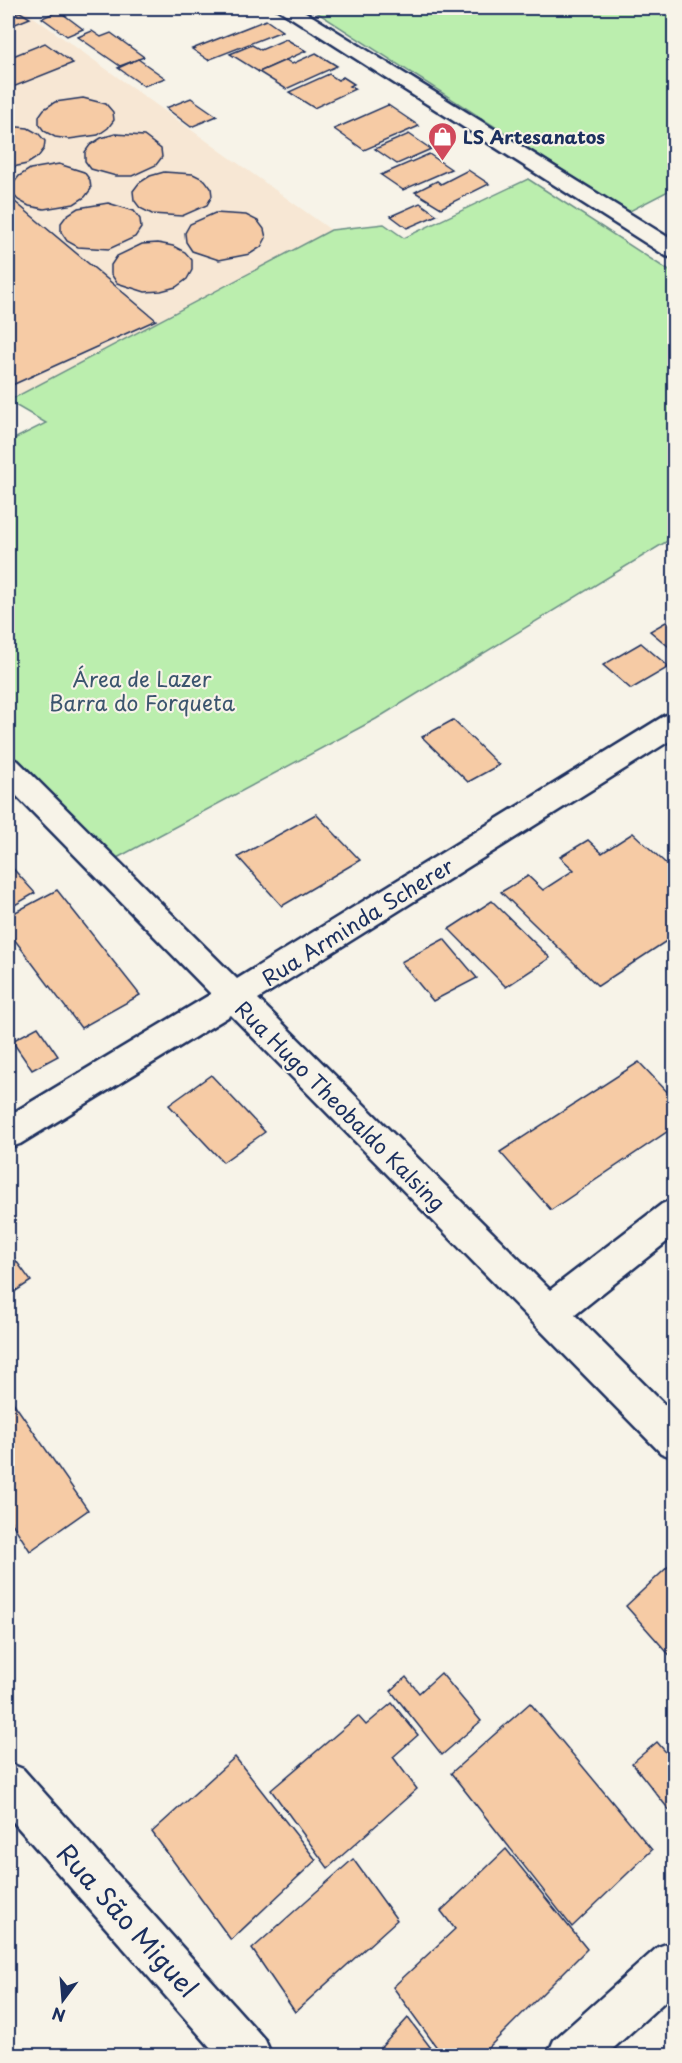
<svg xmlns="http://www.w3.org/2000/svg" width="682" height="2063" viewBox="0 0 682 2063" font-family="'Playpen Sans',sans-serif">
	<style>
		.built { fill: #f7e7d4 }
		.green { fill: #bbeeae; stroke: #6b8e86; stroke-width: 1.5 }
		.building { fill: #f6cba5; stroke: #1b2f5e; stroke-width: 1.5 }
		.lines { fill: none; stroke-linecap: round; stroke-linejoin: round }
		.street-casing { stroke: #1b2f5e; stroke-width: 5 }
		.street { fill: #f7f3e8; fill-rule: evenodd }
		.labels { text-anchor: middle; dominant-baseline: central; stroke-width: 4.5; stroke-linejoin: round; paint-order: stroke }
		.far-poi-label { font-size: 18px; font-weight: bold; fill: #1b2f5e; stroke: #f7f3e8; text-anchor: start }
		.park-label { font-size: 21px; fill: #3b556e; stroke: #f7f3e8 }
		.street-label { font-size: 21px; fill: #1b2f5e; stroke: #f7f3e8 }
		.near-street-label { font-size: 26px; fill: #1b2f5e; stroke: #f7f3e8 }
	</style>
	<rect width="100%" height="100%" fill="#f7f3e8"/>
	<filter id="ink" filterUnits="userSpaceOnUse"><feTurbulence type="fractalNoise" baseFrequency=".0167" numOctaves="2"/><feDisplacementMap in="SourceGraphic" scale="12" xChannelSelector="R" yChannelSelector="G"/><feConvolveMatrix kernelMatrix="1 2 1 2 8 2 1 2 1" color-interpolation-filters="sRGB"/></filter>
	<g filter="url(#ink)">
		<!-- built -->
		<polygon class="built" points="8,8 21,8 331,230 8,401"/>
		<!-- green -->
		<g class="green">
			<polygon points="310,8 674,8 674,188 628,212"/>
			<polygon points="528,179 674,274 674,537 376,719 102,866 8,766 8,442 46,423 8,401 331,230 384,224 404,238"/>
		</g>
		<!-- building -->
		<g class="building">
			<polygon points="59,11 83,29 67,36 42,18"/>
			<polygon points="20,12 30,18 13,25 8,21 8,16"/>
			<polygon points="266,20 282,31 208,60 192,49"/>
			<polygon points="92,31 101,37 111,33 144,57 120,66 78,37"/>
			<polygon points="286,39 306,51 259,72 230,54 252,45 261,50"/>
			<polygon points="45,43 73,63 8,89 8,58"/>
			<polygon points="316,53 337,66 286,89 259,72 286,60 292,64"/>
			<polygon points="138,59 165,78 144,86 118,68"/>
			<polygon points="329,74 338,80 343,77 354,84 350,86 355,89 314,108 289,92"/>
			<polygon points="83,98 106,104 113,112 114,120 108,128 98,135 69,139 55,137 44,131 39,124 39,116 44,109 55,102"/>
			<polygon points="191,98 217,116 191,127 166,108"/>
			<polygon points="388,105 419,126 364,150 334,129"/>
			<polygon points="8,126 28,128 39,134 45,141 44,149 38,157 27,164 8,168"/>
			<polygon points="115,134 144,136 161,149 162,157 156,165 132,176 116,176 91,169 85,161 85,152 90,145 101,138"/>
			<polygon points="409,134 431,149 397,164 375,149"/>
			<polygon points="429,154 451,169 403,190 381,175"/>
			<polygon points="59,164 84,172 90,180 91,189 85,197 74,204 44,209 29,206 18,200 12,193 13,184 19,176 30,169"/>
			<polygon points="468,170 489,184 441,208 415,192 437,181 441,184"/>
			<polygon points="164,172 193,174 205,180 211,188 212,196 207,205 182,216 152,214 140,208 134,200 133,191 139,183 150,176"/>
			<polygon points="8,196 156,320 10,386 8,384"/>
			<polygon points="108,203 134,211 140,219 141,228 135,237 109,249 78,247 67,241 61,232 61,223 67,215 78,208"/>
			<polygon points="420,203 437,215 407,228 391,216"/>
			<polygon points="215,213 246,215 258,221 264,229 266,238 261,247 250,254 219,260 192,251 186,242 185,233 190,224"/>
			<polygon points="158,243 173,246 185,252 192,260 192,270 187,279 176,287 161,291 145,292 117,283 111,274 111,265 117,256 142,244"/>
			<polygon points="666,622 674,628 674,651 650,631"/>
			<polygon points="641,643 669,667 631,689 603,665"/>
			<polygon points="453,720 499,765 468,782 422,737"/>
			<polygon points="316,814 360,860 282,906 238,857"/>
			<polygon points="633,833 674,871 674,936 598,986 501,892 528,876 543,890 574,870 560,857 588,840 602,853"/>
			<polygon points="8,863 35,893 8,909"/>
			<polygon points="57,890 140,995 81,1028 8,931 8,916"/>
			<polygon points="492,901 550,958 506,987 449,929"/>
			<polygon points="444,939 477,978 433,1001 401,962"/>
			<polygon points="38,1027 58,1056 32,1070 12,1041"/>
			<polygon points="639,1062 674,1099 674,1127 551,1210 500,1152"/>
			<polygon points="211,1075 265,1132 223,1162 169,1105"/>
			<polygon points="8,1250 31,1281 8,1296"/>
			<polygon points="8,1395 88,1510 30,1551 8,1517"/>
			<polygon points="674,1561 674,1660 626,1606"/>
			<polygon points="441,1673 481,1721 442,1755 391,1691 406,1677 419,1693"/>
			<polygon points="392,1703 418,1735 393,1757 417,1789 328,1868 271,1790 358,1716 366,1725"/>
			<polygon points="530,1703 652,1850 572,1927 451,1773"/>
			<polygon points="657,1742 671,1758 674,1755 674,1816 632,1763"/>
			<polygon points="235,1757 316,1860 231,1940 152,1832"/>
			<polygon points="506,1849 587,1949 480,2056 443,2056 393,1987 455,1929 441,1911"/>
			<polygon points="353,1859 397,1920 295,2012 252,1949"/>
			<polygon points="408,2018 437,2056 373,2056"/>
		</g>
		<g class="lines">
			<defs>
				<g id="street">
					<polygon points="276,8 299,8 674,241 674,258 666,256"/>
					<polygon points="674,713 674,738 258,999 550,1290 662,1204 674,1199 674,1236 575,1315 674,1414 674,1458 661,1453 231,1015 20,1144 8,1148 8,1116 211,994 8,787 8,758 18,761 237,979 664,716"/>
					<polygon points="8,1763 23,1769 265,2040 272,2056 218,2056 8,1816"/>
					<polygon points="674,1941 674,1993 605,2056 547,2056 554,2040 658,1947"/>
				</g>
			</defs>
			<!-- street casing -->
			<use href="#street" class="street-casing"/>
			<!-- street -->
			<use href="#street" class="street"/>
		</g>
	</g>
	<!-- icons -->
	<defs>
		<symbol id="shop-pin" viewBox="-11 -11 22 30"><path d="M0 17L-7.5 6A9.5 9.5 0 1 1 7.5 6Z" fill="#d1495b" stroke="#f7f3e8"/><path d="M-5-2.5h2.3a2.7 3.5 0 0 1 5.4 0H5L5.5 6h-11ZM-1.5-2.5h3a1.5 2.3 0 0 0-3 0Z" fill="#fff"/></symbol>
	</defs>
	<g fill-rule="evenodd">
		<use href="#shop-pin" x="426" y="120" width="33" height="45"/>
	</g>
	<g class="labels">
		<!-- far-poi labels -->
		<g class="far-poi-label">
			<text x="463" y="136">LS Artesanatos</text>
		</g>
		<!-- park labels -->
		<g class="park-label">
			<text x="142" y="678">Área de Lazer<tspan x="142" dy="24">Barra do Forqueta</tspan></text>
		</g>
		<!-- street labels -->
		<g class="street-label">
			<text transform="translate(357 921) rotate(-32)">Rua Arminda Scherer</text>
			<text transform="translate(341 1105) rotate(45)">Rua Hugo Theobaldo Kalsing</text>
		</g>
		<!-- near-street labels -->
		<g class="near-street-label">
			<text transform="translate(128 1920) rotate(48)">Rua São Miguel</text>
		</g>
	</g>
	<!-- margin -->
	<rect width="682" height="2063" fill="none" stroke="#f7f3e8" stroke-width="30"/>
	<rect x="15" y="15" width="652" height="2033" fill="none" stroke="#1b2f5e" stroke-width="2" filter="url(#ink)"/>
	<!-- north arrow -->
	<g transform="translate(63 2000) rotate(196)" stroke="#f7f3e8" stroke-width="4.5" paint-order="stroke">
	<path d="M0-4.5L10 22L0 15L-10 22Z" fill="#1b2f5e"/>
	<text y="-9" font-size="16" font-weight="bold" text-anchor="middle" fill="#1b2f5e">N</text>
	</g>
</svg>
